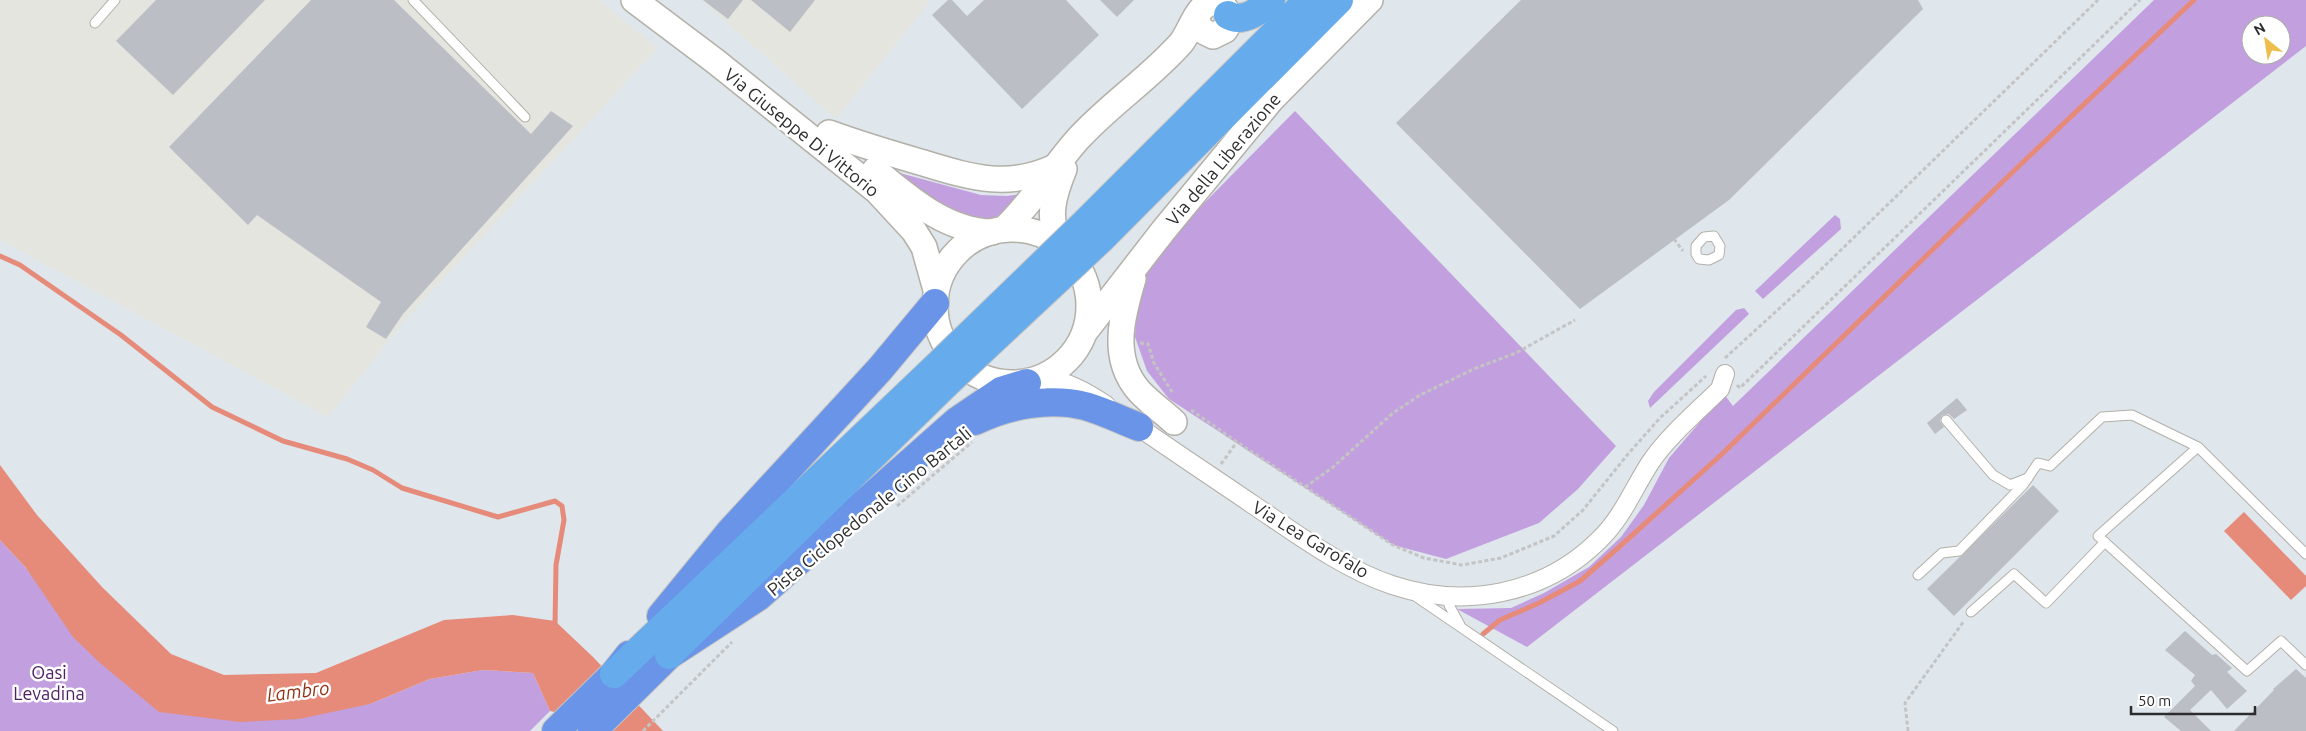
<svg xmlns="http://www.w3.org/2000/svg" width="2306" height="731" viewBox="0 0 2306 731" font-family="Ubuntu,sans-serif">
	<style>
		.industrial { fill: #e4e5df }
		.green { fill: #c2a0df; fill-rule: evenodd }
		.water { fill: #e68b7a }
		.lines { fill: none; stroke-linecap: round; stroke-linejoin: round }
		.stream { stroke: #e68b7a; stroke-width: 5 }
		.building { fill: #bbbfc5 }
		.service-casing { stroke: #b3b0a8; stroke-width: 11 }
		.minor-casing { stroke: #b3b0a8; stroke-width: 20 }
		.secondary-casing { stroke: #b3b0a8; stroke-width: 28 }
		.primary-casing { stroke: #c4c4c4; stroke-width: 30 }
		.trunk-casing { stroke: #c4c4c4; stroke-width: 30 }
		.path { stroke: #c4c4c4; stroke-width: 3; stroke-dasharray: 4 2.5; stroke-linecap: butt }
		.service { stroke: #fff; stroke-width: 9 }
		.minor { stroke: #fff; stroke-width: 18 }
		.secondary { stroke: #fff; stroke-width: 25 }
		.primary { stroke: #6994e7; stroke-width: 28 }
		.trunk { stroke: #66aced; stroke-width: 28 }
		.trunk-bridge-casing { stroke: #c4c4c4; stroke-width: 30; stroke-linecap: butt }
		.trunk-bridge { stroke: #66aced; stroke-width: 28 }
		.labels { text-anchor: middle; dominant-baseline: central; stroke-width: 5; stroke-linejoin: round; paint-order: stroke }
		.street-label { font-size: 18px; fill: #2c2c2c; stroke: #fff }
		.park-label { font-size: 18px; fill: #4f2064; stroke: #fff }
		.water-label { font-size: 19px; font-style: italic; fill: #943517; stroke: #fff }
	</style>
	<rect width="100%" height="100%" fill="#dfe6ec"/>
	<!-- industrial -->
	<g class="industrial">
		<polygon points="0,0 599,0 658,48 407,318 328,417 0,240"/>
		<polygon points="701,0 931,0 836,119"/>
	</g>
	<!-- green -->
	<g class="green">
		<path d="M2154 0H2306V46L1527 647 1457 609 1511 608 1544 593 1589 567 1621 537 1644 505 1669 458 1724 394 1733 406ZM2251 25H2281V55H2251Z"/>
		<polygon points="1295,111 1616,446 1578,489 1539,523 1446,559 1393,545 1169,399 1147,371 1135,337 1137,291 1151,257"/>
		<path d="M896 172 981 195 1007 196 1028 193 994 222C951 218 929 198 896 172Z"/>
		<polygon points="1835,215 1840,219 1841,229 1763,299 1755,291"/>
		<polygon points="1744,308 1749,314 1650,408 1648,401 1654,392 1736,310"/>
		<polygon points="0,540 159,712 370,704 430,679 483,670 533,673 550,711 530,731 0,731"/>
	</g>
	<!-- water -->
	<g class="water">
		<polygon points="0,465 37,515 102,587 171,654 224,675 316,673 444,620 513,615 555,621 593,657 663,731 600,731 591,720 550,711 533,673 483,670 430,679 370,704 299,719 240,722 159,712 100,663 73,637 26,568 0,540"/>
		<polygon points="2244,512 2306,576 2306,586 2291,600 2224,531"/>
	</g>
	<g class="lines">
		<!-- stream -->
		<g class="stream">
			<polyline points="0,256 20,265 121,335 212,407 283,441 347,459 373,470 402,488 498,517 555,501 562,506 564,520 556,565 555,626"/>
			<polyline points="1483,634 1500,620 1539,603 1580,581 1618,548 1722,454 2022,163 2194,0"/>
		</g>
	</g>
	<!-- building -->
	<g class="building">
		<polygon points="156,0 265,0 173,95 116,41"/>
		<polygon points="311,0 394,0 531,134 551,111 573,126 403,314 386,339 366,327 381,302 257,215 248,225 169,147"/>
		<polygon points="703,0 743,0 728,19"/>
		<polygon points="751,0 815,0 790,32"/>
		<polygon points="948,0 952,0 967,16 984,0 1066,0 1099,35 1022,109 932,15"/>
		<polygon points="1100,0 1134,0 1117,17"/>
		<polygon points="1521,0 1918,0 1923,9 1729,200 1580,309 1396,123"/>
		<polygon points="1957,398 1967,410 1954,419 1949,414 1942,415 1940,421 1944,427 1935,434 1927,423"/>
		<polygon points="2033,485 2059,511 1954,616 1927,589"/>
		<polygon points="2185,631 2212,655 2216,654 2232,668 2227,672 2247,691 2227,709 2211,690 2190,710 2211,731 2181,731 2164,717 2195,686 2191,681 2195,675 2165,650"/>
		<polygon points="2296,669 2306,678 2306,731 2234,731 2274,690 2273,689"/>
	</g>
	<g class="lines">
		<defs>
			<g id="service">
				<polyline points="413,0 525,117"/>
				<polyline points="95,23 115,0"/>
				<polygon points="1714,236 1720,246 1719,255 1709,260 1699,259 1696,254 1696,246 1704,237"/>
				<polyline points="1946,420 1993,475 2010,485 2028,478"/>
				<polyline points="2198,447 2098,536 2247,671 2281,641 2306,665"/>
				<polyline points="1918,575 1942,553 1959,551 2023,485 2038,463 2050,466 2102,417 2132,415 2198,447 2306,554"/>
				<polyline points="1415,596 1613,731"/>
				<polyline points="1449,596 1449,605 1460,625"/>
				<polyline points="1971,612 2014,574 2046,603 2105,542"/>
			</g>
			<g id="minor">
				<path d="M1041 378C1067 381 1085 391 1106 405"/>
				<path d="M1130 421C1170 449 1211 476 1252 504 1294 532 1343 569 1392 585 1464 609 1543 595 1598 541 1623 517 1632 491 1650 463 1668 436 1697 412 1720 389L1725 374"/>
			</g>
			<g id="secondary">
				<polyline points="634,0 715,61 877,191 914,231 924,247 936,290"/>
				<path d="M829 133C859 144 889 153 920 162 970 177 1007 190 1057 166"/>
				<path d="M875 170C909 198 946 231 992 232"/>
				<circle cx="1012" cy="306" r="77"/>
				<path d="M1004 229C1033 202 1052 168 1078 139 1110 104 1150 78 1181 43 1191 31 1198 0 1216 3 1229 6 1232 20 1225 30L1213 36 1201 30 1196 18"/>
				<path d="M1059 245C1047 217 1053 196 1064 169"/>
				<path d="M1133 279C1122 316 1110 358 1139 391 1149 402 1163 412 1174 422"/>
				<polyline points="1087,329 1163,231 1271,100 1370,0"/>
			</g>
			<g id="primary">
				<path d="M975 421C1008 405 1049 397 1085 406 1103 411 1121 420 1139 427"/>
				<polyline points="661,616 729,533 880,369 935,303"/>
				<polyline points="556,731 614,674 629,655"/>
				<polyline points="592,731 669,655 758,597 957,421 1001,391 1027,383"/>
			</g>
			<g id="trunk">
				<path d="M1228 15C1243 24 1261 10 1271 0"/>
				<polyline points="1086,222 1308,0"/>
				<polyline points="1101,239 1339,0"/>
				<polyline points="669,655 949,381"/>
				<polyline points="614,674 935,368"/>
			</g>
		</defs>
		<!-- service casing -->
		<use href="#service" class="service-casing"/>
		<!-- minor casing -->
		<use href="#minor" class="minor-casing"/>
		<!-- secondary casing -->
		<use href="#secondary" class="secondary-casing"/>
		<!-- primary casing -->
		<use href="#primary" class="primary-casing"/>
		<!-- trunk casing -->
		<use href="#trunk" class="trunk-casing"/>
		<!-- path -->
		<g class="path">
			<polyline points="1674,239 1683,251"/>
			<polyline points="1140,343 1148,344 1154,363 1172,392"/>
			<polyline points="1725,358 1805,285 2098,0"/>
			<polyline points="1737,385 1740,388 2140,0"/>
			<polyline points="1191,410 1237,442 1393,545 1424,558 1462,565 1501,558 1554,536 1583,510 1628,454 1660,418 1706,376"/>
			<polyline points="1221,464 1237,442"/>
			<polyline points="1305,487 1332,468 1393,413 1420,395 1476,368 1516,353 1575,320"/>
			<polyline points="897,506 972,442"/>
			<polyline points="643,731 732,642"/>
			<polyline points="1908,731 1905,703 1964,621"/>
		</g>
		<!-- service -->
		<use href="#service" class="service"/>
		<!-- minor -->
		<use href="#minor" class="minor"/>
		<!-- secondary -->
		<use href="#secondary" class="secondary"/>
		<!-- primary -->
		<use href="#primary" class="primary"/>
		<!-- trunk -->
		<use href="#trunk" class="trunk"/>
		<defs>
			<g id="trunk-bridge">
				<polyline points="935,368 1086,222"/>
				<polyline points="949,381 1101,239"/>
			</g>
		</defs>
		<!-- trunk-bridge casing -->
		<use href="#trunk-bridge" class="trunk-bridge-casing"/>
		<!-- trunk-bridge -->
		<use href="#trunk-bridge" class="trunk-bridge"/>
	</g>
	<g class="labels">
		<!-- street labels -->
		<g class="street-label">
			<text transform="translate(802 132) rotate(39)">Via Giuseppe Di Vittorio</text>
			<text transform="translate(1223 159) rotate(-50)">Via della Liberazione</text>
			<text transform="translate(869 511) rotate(-39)">Pista Ciclopedonale Gino Bartali</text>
			<text transform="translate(1311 539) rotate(31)">Via Lea Garofalo</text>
		</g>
		<!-- park labels -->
		<g class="park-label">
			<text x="49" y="672">Oasi<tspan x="49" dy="21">Levadina</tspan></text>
		</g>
		<!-- water labels -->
		<g class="water-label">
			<text transform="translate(298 691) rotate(-7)">Lambro</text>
		</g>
	</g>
	<!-- north arrow -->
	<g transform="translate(2266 40) rotate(330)"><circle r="24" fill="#ffffff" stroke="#ababab"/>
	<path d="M0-4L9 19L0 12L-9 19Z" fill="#edbe4b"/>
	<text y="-8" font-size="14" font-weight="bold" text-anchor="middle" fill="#2c2c2c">N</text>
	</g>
	<!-- scale -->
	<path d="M2131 706v8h124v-8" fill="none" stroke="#2c2c2c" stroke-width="2.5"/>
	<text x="2138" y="706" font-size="15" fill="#2c2c2c" stroke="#ffffff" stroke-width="4" paint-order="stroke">50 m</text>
</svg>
